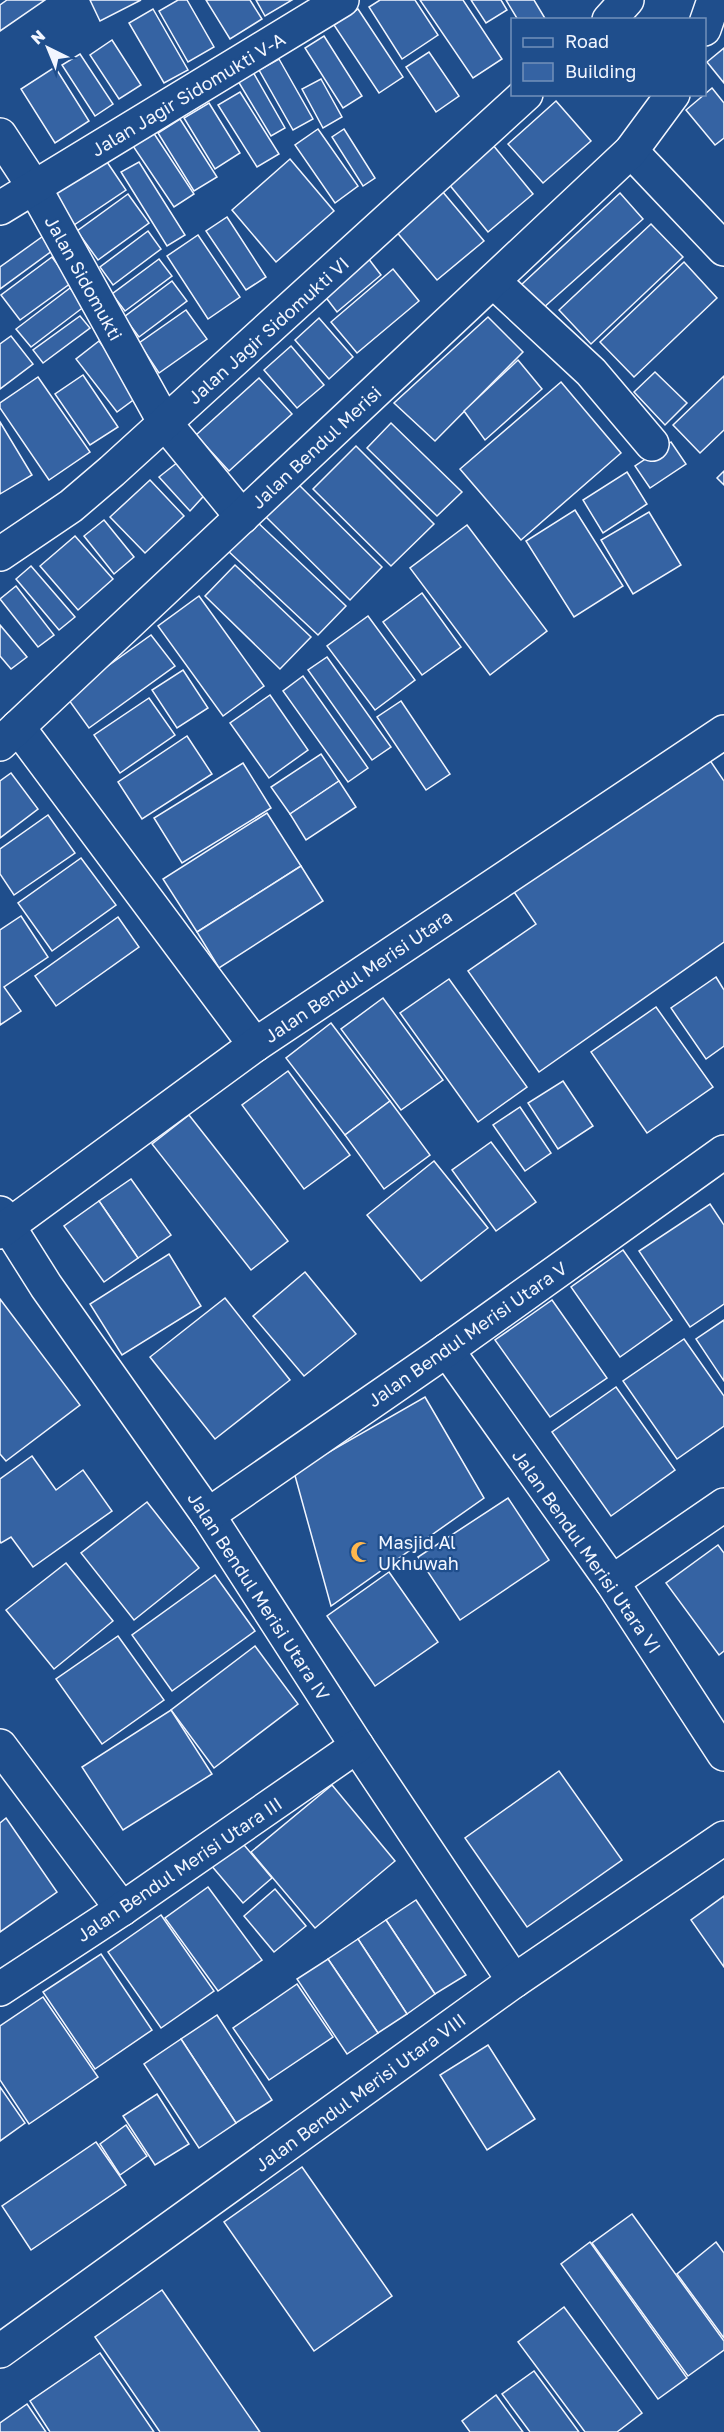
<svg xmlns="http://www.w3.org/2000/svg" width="724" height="2432" viewBox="0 0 724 2432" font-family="'Golos Text',sans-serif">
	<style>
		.building { fill: #3563a3; stroke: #f2f6ff; stroke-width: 1.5 }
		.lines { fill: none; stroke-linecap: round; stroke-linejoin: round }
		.minor-casing { stroke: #f2f6ff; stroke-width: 36 }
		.minor { stroke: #1f4e8c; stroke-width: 33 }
		.labels { text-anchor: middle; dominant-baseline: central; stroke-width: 4.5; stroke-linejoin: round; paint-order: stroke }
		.street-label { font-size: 18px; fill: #f2f6ff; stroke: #1f4e8c }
		.poi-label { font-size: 18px; fill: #f2f6ff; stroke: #1f4e8c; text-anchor: start }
	</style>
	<rect width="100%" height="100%" fill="#1f4e8c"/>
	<!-- building -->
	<g class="building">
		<polygon points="7,0 45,0 0,31 0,5"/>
		<polygon points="90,0 141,0 100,21"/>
		<polygon points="178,0 187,0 214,47 188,62 159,11"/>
		<polygon points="206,0 250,0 262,19 230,39"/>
		<polygon points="256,0 292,0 265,16"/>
		<polygon points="380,0 415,0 438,35 402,59 369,7"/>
		<polygon points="420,0 463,0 502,59 473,78"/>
		<polygon points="471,0 501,0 507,10 486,23"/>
		<polygon points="506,0 534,0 546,20 518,20"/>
		<polygon points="153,9 188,70 164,83 129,23"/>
		<polygon points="358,9 403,77 379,93 334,25"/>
		<polygon points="324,36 362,96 343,108 305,48"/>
		<polygon points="112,40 141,85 119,99 90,55"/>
		<polygon points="724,48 724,83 707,62"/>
		<polygon points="429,52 459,96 436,112 406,67"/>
		<polygon points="80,54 113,104 95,116 62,65"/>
		<polygon points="279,59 313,119 293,130 259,70"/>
		<polygon points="55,67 89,121 55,143 21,89"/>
		<polygon points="253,72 285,128 271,136 238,81"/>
		<polygon points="321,79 342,117 323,128 302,89"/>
		<polygon points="712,88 724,103 724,138 715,145 686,110"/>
		<polygon points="240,92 279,154 257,167 218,105"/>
		<polygon points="556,101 591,141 543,183 508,144"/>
		<polygon points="209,103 240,153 215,169 184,118"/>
		<polygon points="180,119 217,177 194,191 158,133"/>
		<polygon points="151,129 194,194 174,207 131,143"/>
		<polygon points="318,129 358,186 335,203 295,145"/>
		<polygon points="344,129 375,178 363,186 332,137"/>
		<polygon points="493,145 533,194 488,232 448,183"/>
		<polygon points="105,159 126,190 74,225 53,195"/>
		<polygon points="290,159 334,211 276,262 232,210"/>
		<polygon points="139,162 185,235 167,246 121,172"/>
		<polygon points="442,191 484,241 437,280 395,230"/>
		<polygon points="620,193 643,219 542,309 521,285"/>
		<polygon points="128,194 149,223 98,260 77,231"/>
		<polygon points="227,217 266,277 246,290 206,231"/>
		<polygon points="651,224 683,257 591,344 559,310"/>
		<polygon points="148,231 161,249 113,285 100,267"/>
		<polygon points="46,234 56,248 0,289 0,267"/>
		<polygon points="198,235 240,297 208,319 167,256"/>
		<polygon points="52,257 71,283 20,320 1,295"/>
		<polygon points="368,258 381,275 337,312 324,295"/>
		<polygon points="159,259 172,276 125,311 112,294"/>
		<polygon points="684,262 717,298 634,377 600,342"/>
		<polygon points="393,269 419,301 357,353 331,322"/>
		<polygon points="172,281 187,301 139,337 124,317"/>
		<polygon points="70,288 85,306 31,347 16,329"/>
		<polygon points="186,310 207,339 159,373 139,343"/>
		<polygon points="80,316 90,328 43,363 33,350"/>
		<polygon points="488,317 523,352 435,441 394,403"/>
		<polygon points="319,318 353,357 329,379 295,340"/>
		<polygon points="11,336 33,364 0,389 0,344"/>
		<polygon points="99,341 140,395 117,412 76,359"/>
		<polygon points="291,346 324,385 297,408 264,370"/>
		<polygon points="518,360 542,389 485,440 464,411"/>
		<polygon points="655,372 687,403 665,425 634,392"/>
		<polygon points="83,375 118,427 90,445 55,394"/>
		<polygon points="724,376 724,430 700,453 673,425"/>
		<polygon points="38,377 90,452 49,480 0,408 0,403"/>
		<polygon points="259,378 292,414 229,471 196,435"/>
		<polygon points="561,382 621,453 521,540 460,469"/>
		<polygon points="0,422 32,475 0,494"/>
		<polygon points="391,423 462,492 437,516 367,448"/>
		<polygon points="671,442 686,464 650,488 635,466"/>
		<polygon points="356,446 434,524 391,566 313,489"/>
		<polygon points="183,458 211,488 190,511 159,477"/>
		<polygon points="724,471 724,485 717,478"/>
		<polygon points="627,472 647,504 603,533 583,500"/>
		<polygon points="150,480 184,516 145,553 110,517"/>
		<polygon points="296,482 382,567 350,600 264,515"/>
		<polygon points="575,510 623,586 574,617 526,541"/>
		<polygon points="649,512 681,565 633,594 601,540"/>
		<polygon points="254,519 346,606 318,635 226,549"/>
		<polygon points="104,520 134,557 114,574 84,536"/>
		<polygon points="467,525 547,631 490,675 410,568"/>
		<polygon points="75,536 113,579 78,610 40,566"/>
		<polygon points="235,565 311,637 280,669 205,596"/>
		<polygon points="31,566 75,617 59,630 16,579"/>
		<polygon points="16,586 54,635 38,647 0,599"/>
		<polygon points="422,593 461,647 422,675 383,622"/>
		<polygon points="199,596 264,686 223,716 158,626"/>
		<polygon points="368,616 415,680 375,710 327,646"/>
		<polygon points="0,625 27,657 11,669 0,656"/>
		<polygon points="151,635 175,666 89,728 66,696"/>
		<polygon points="327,657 391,747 372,760 308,670"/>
		<polygon points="183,670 208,708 177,728 152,690"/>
		<polygon points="303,676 368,768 348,782 283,691"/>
		<polygon points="270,695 308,750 269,778 230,723"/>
		<polygon points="149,698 175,735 120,773 94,735"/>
		<polygon points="401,701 450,774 426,790 377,717"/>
		<polygon points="187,736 212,774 142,819 118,782"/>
		<polygon points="321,754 339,781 290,814 271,787"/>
		<polygon points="707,756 724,781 724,942 539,1072 468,971 536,924 512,889"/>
		<polygon points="243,763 271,808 182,863 154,818"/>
		<polygon points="11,773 38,809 0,838 0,781"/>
		<polygon points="339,781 356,807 306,840 290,814"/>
		<polygon points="267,813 301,866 197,932 163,879"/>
		<polygon points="48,815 75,853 14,895 0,874 0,849"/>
		<polygon points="81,858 116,905 52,951 18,903"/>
		<polygon points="301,866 323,901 219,968 197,932"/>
		<polygon points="21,916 48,957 4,987 21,1011 0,1025 0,930"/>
		<polygon points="118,917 139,947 56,1006 35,976"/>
		<polygon points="716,977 724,990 724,1046 706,1059 671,1008"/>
		<polygon points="449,979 527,1087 478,1122 400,1013"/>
		<polygon points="383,998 443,1080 401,1110 341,1029"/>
		<polygon points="656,1007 713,1087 647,1133 591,1052"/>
		<polygon points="331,1023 390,1101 345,1135 286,1058"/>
		<polygon points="288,1071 350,1155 304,1189 242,1105"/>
		<polygon points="563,1081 593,1126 558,1149 528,1103"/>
		<polygon points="390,1101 430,1155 384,1189 345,1135"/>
		<polygon points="520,1107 551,1153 525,1171 493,1125"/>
		<polygon points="189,1115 288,1241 251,1270 152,1144"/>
		<polygon points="491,1142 536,1202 496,1231 452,1170"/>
		<polygon points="434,1161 488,1228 421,1281 367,1215"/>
		<polygon points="131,1179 171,1235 138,1258 99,1201"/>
		<polygon points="99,1201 138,1258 104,1282 64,1226"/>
		<polygon points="710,1204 724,1225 724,1304 690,1327 639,1251"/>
		<polygon points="623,1250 672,1320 620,1357 571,1287"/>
		<polygon points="169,1254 201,1306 122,1355 90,1304"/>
		<polygon points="305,1272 356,1334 304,1376 253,1316"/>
		<polygon points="225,1298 290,1380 215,1439 150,1357"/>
		<polygon points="0,1299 80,1405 6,1461 0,1454"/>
		<polygon points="552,1300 607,1378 550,1417 495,1340"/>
		<polygon points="724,1320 724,1381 696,1339"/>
		<polygon points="684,1339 724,1396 724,1426 677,1459 623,1381"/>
		<polygon points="616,1387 675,1470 611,1516 552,1432"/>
		<polygon points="425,1397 484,1498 331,1606 294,1472"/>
		<polygon points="32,1456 56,1490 83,1470 112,1511 33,1567 11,1537 1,1543 0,1541 0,1479"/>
		<polygon points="508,1498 549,1560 460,1620 418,1557"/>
		<polygon points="147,1502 199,1568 134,1620 81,1553"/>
		<polygon points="718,1545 724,1553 724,1651 719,1655 666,1583"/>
		<polygon points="66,1563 113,1621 54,1669 6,1610"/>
		<polygon points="389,1572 438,1642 375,1686 327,1616"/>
		<polygon points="215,1575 255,1631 172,1691 132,1635"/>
		<polygon points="118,1636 164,1700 102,1744 56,1679"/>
		<polygon points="255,1646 298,1704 214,1768 171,1710"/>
		<polygon points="171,1710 212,1774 123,1830 82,1767"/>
		<polygon points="559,1771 622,1860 527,1927 465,1838"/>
		<polygon points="332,1785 395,1861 315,1928 251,1852"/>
		<polygon points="6,1818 57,1892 0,1932 0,1823"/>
		<polygon points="234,1833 272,1878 243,1903 205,1858"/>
		<polygon points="208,1887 262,1960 218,1991 165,1918"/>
		<polygon points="275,1889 306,1926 274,1952 244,1916"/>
		<polygon points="724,1896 724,1967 691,1920"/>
		<polygon points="416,1900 466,1975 435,1994 386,1920"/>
		<polygon points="161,1915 214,1991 161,2028 108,1952"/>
		<polygon points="386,1920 435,1994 407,2014 358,1939"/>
		<polygon points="358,1939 407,2014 378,2033 328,1959"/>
		<polygon points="101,1954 152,2030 95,2069 43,1992"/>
		<polygon points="328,1959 378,2033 347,2054 297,1979"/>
		<polygon points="297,1984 333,2037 269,2080 233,2028"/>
		<polygon points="43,1997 98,2077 29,2124 0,2080 0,2026"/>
		<polygon points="217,2015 272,2100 236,2123 181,2039"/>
		<polygon points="181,2039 236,2123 199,2148 144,2064"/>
		<polygon points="488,2045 535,2119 487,2150 440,2075"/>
		<polygon points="0,2087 25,2123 0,2141"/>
		<polygon points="157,2094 189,2144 155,2165 123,2116"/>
		<polygon points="126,2125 147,2156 120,2175 100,2144"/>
		<polygon points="96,2142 126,2185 31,2250 2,2206"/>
		<polygon points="302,2167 392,2296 314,2351 224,2222"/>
		<polygon points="632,2214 724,2341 724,2350 688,2376 592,2243"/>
		<polygon points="590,2242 687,2378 658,2399 561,2264"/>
		<polygon points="716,2242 724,2253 724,2338 677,2274"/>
		<polygon points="162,2290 260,2432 160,2432 95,2337"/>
		<polygon points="564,2307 642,2413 617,2432 585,2432 518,2342"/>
		<polygon points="100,2353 154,2432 50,2432 30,2401"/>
		<polygon points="534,2371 579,2432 530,2432 502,2394"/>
		<polygon points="496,2395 523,2432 470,2432 462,2421"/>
		<polygon points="27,2404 46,2432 0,2432 0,2423"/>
	</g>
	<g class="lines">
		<defs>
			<g id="minor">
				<polyline points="609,20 627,0"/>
				<polyline points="704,29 714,0"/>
				<polyline points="0,135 34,187 165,423 242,517"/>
				<polyline points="631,151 724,249"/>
				<polyline points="0,208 342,0"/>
				<polyline points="493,281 591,372 652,444"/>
				<polyline points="0,554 71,506 112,471 526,94"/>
				<polyline points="18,727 255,1045"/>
				<polyline points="0,744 631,151 673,94"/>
				<polyline points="0,1213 46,1286 208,1515 357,1746 514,1981"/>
				<polyline points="0,1232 255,1045 724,732"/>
				<polyline points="447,1350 612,1582 724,1754"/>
				<polyline points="208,1515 447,1350 724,1152"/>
				<polyline points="612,1582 724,1505"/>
				<polyline points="0,1746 122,1909"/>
				<polyline points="0,1989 122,1909 357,1746"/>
				<polyline points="0,2351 514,1981 724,1838"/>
			</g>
		</defs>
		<!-- minor casing -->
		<use href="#minor" class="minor-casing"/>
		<!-- minor -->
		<use href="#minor" class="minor"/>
	</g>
	<!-- icons -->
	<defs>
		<symbol id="mosque-bare" viewBox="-9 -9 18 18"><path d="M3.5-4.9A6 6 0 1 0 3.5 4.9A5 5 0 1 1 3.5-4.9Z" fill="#ffb74d" stroke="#1f4e8c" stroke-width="2.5" paint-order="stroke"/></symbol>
	</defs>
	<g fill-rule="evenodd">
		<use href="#mosque-bare" x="346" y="1537" width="30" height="30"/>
	</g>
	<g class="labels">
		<!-- street labels -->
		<g class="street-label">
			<text transform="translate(188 94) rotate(-31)">Jalan Jagir Sidomukti V-A</text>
			<text transform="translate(84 278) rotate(61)">Jalan Sidomukti</text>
			<text transform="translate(268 330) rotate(-42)">Jalan Jagir Sidomukti VI</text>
			<text transform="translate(316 447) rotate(-43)">Jalan Bendul Merisi</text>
			<text transform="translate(358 976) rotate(-34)">Jalan Bendul Merisi Utara</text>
			<text transform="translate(467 1334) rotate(-35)">Jalan Bendul Merisi Utara V</text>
			<text transform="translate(587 1551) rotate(55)">Jalan Bendul Merisi Utara VI</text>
			<text transform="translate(259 1596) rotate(57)">Jalan Bendul Merisi Utara IV</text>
			<text transform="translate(179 1869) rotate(-34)">Jalan Bendul Merisi Utara III</text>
			<text transform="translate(360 2092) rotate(-36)">Jalan Bendul Merisi Utara VIII</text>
		</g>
		<!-- poi labels -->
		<g class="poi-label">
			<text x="378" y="1542">Masjid Al<tspan x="378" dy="21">Ukhuwah</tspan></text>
		</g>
	</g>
	<!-- legend -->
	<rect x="511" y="18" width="195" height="78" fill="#1f4e8c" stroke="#7391ba" stroke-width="1.5"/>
	<rect x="523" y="38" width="30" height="9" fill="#1f4e8c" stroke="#7391ba" stroke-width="1.5"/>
	<text x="565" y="48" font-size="18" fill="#f2f6ff">Road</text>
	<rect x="523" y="63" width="30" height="18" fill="#3563a3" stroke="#7391ba" stroke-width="1.5"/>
	<text x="565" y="78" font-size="18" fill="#f2f6ff">Building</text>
	<!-- north arrow -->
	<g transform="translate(48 48) rotate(317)" stroke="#1f4e8c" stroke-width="4.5" paint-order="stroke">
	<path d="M0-4.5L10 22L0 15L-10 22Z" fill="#f2f6ff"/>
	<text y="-9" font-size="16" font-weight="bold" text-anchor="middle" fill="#f2f6ff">N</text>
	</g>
</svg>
